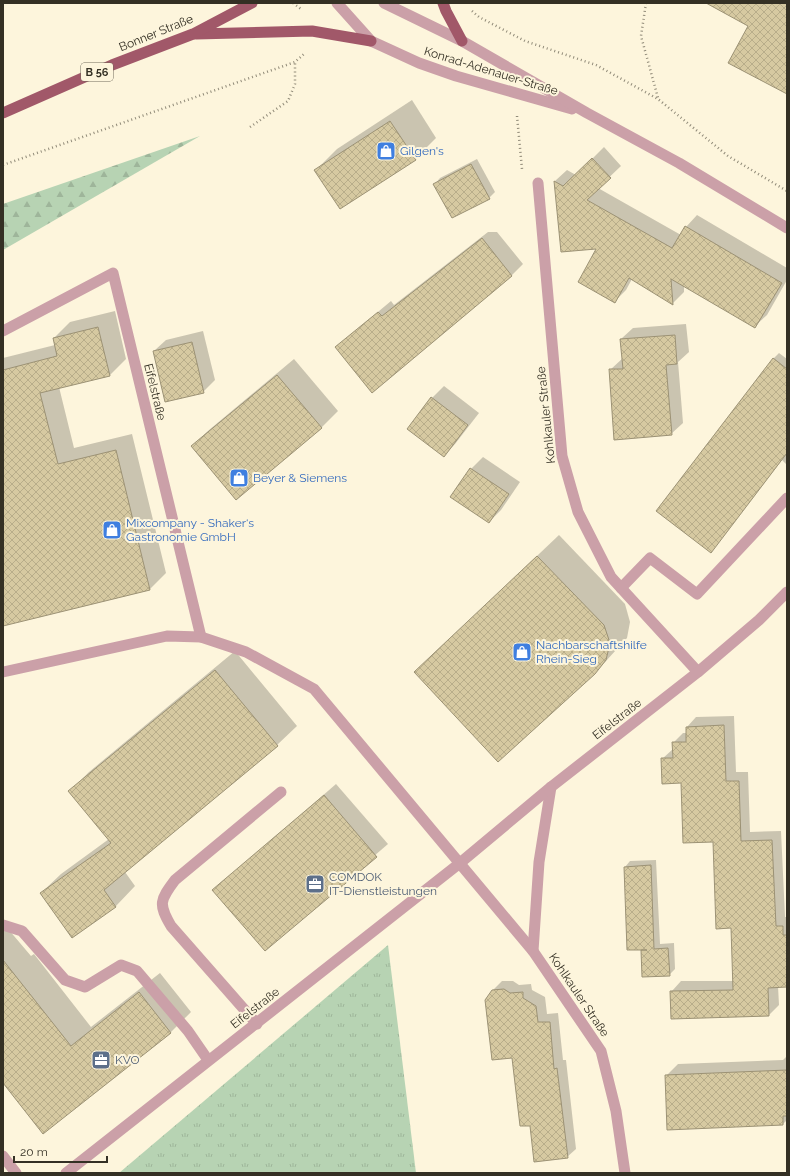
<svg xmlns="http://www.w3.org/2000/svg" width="790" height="1176" viewBox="0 0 790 1176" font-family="Raleway,sans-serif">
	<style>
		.grass { fill: url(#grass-tufts) }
		.forest { fill: url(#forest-firs) }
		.shadow { fill: #0003 }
		.building { fill: url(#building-cross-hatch); stroke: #9c9275 }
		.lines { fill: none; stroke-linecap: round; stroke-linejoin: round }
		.path { stroke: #918b79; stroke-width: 2.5; stroke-dasharray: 1 3; stroke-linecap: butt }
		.service { stroke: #cba0a8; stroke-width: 11 }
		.minor { stroke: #cba0a8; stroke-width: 11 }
		.tertiary { stroke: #cba0a8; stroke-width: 11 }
		.primary { stroke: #a15869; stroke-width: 11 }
		.labels { text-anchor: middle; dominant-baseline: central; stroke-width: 4; stroke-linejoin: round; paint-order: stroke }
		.shield { fill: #fdf5dc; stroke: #706b5b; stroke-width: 1 }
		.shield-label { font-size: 11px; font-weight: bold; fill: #343024 }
		.street-label { font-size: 12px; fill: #343024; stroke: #fdf5dc }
		.shop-label { font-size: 12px; fill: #366cbe; stroke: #fdf5dc; text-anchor: start }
		.service-label { font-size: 12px; fill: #4e5e75; stroke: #fdf5dc; text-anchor: start }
	</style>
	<defs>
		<pattern id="grass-tufts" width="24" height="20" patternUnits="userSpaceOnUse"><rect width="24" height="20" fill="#b7d3b3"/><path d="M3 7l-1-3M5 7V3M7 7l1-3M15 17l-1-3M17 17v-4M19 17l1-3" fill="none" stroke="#9eb59a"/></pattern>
		<pattern id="forest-firs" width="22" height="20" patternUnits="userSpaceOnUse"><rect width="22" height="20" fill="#b7d3b3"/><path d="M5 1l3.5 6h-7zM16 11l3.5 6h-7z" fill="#9eb59a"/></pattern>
		<pattern id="building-cross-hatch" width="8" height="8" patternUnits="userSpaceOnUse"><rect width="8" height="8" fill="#d6c9a1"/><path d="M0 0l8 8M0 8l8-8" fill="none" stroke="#b8ad8a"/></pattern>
	</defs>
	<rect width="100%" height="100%" fill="#fdf5dc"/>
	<!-- grass -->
	<polygon class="grass" points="388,945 416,1173 119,1173"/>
	<!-- forest -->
	<polygon class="forest" points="200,136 3,250 3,204"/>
	<!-- shadow -->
	<g class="shadow">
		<polygon points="412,100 436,138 415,159 316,170 337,149"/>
		<polygon points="604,147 621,166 598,188 681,235 686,227 697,215 787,268 787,280 767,315 755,326 684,285 684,292 673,303 632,279 626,290 614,302 598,248 562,251 555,181 567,170 576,175"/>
		<polygon points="477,159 495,192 489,198 435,184 440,178"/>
		<polygon points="488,232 497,232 523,264 512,275 372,391 336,347 391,301 394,305"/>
		<polygon points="115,311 126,359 110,375 59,387 74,448 132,434 166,573 150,589 3,625 3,358 55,345 54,338 70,322"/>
		<polygon points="686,324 689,352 678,362 683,423 671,434 610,370 623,358 621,339 633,328"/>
		<polygon points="203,331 215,380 203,392 154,351 166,340"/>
		<polygon points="779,353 787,359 787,465 782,460 711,551 773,359"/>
		<polygon points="294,359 338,411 321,428 192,446 209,430"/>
		<polygon points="444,386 479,413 455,444 444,456 432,398"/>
		<polygon points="483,457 520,482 501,510 489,522 452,497 471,469"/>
		<polygon points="559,535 625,604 630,622 627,638 595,673 437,651"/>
		<polygon points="235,651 297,726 277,745 125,872 135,886 116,906 72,937 41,893 61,874 109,839 70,791 89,772"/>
		<polygon points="734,716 736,772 748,772 750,832 781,831 785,917 787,917 787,986 778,986 779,1005 769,1015 672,1018 672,991 681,981 734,981 732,927 714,841 682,782 662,759 673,749 673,743 683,733 687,733 687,727 696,717"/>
		<polygon points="336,784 388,844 265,950 214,890"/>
		<polygon points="656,860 660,944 674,943 675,969 669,975 642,951 625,867 630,861"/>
		<polygon points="3,923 31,956 34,954 91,1027 160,973 191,1012 171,1032 43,1132 3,1081"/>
		<polygon points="502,981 513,981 519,985 531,984 532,990 545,997 547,1014 558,1013 563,1060 566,1060 576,1149 567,1157 531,1124 493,990"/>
		<polygon points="787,1056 787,1120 783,1124 668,1129 666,1076 678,1064 783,1060"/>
	</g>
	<!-- building -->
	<g class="building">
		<polygon points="706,3 787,3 787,94 728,63 748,26"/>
		<polygon points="390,121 416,160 340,209 314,170"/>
		<polygon points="592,158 611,178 587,200 672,248 685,226 782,283 755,328 671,279 673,305 629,278 615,303 578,282 596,249 561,252 554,181 563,186"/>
		<polygon points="471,164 490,199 452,218 433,184"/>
		<polygon points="482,238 512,276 372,393 335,347 378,312 382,316"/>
		<polygon points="98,327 110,376 40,393 58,464 116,450 150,590 3,626 3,370 57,356 53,338"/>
		<polygon points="675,335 677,364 666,365 672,435 614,440 609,369 623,369 620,339"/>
		<polygon points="192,342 204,393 165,402 153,351"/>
		<polygon points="773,358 787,369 787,453 711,553 656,511"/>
		<polygon points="277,375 322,428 236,500 191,446"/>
		<polygon points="431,397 468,425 444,457 407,429"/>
		<polygon points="470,468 509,494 489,523 450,497"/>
		<polygon points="537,556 604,625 610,643 606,660 595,674 498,762 414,672"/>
		<polygon points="215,670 278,746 104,890 116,907 72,938 40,893 111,843 68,791"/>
		<polygon points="724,725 726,781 739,781 741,841 772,840 776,926 783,926 783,935 787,935 787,987 768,988 769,1016 671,1019 670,991 733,990 731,928 716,929 713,842 683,843 681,783 662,784 661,758 673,758 672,742 686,742 686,727"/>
		<polygon points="324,795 377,857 265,951 212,890"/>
		<polygon points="651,865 654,949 668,948 670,976 642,977 641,950 647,950 627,950 624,867"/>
		<polygon points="3,960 71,1046 139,992 171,1033 43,1134 3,1083"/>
		<polygon points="504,989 510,993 523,992 523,998 536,1006 538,1022 550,1022 554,1069 557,1068 568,1158 534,1162 530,1126 520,1126 512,1058 492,1060 485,1000 492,990"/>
		<polygon points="787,1070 787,1116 783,1116 783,1125 667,1130 665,1075"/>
	</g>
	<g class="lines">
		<!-- path -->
		<g class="path">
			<polyline points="293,3 301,9"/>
			<polyline points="646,3 641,36 658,98"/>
			<polyline points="472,11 479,17 525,41 596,65 658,99 728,156 787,191"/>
			<polyline points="517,116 522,169"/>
			<polyline points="250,127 288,101 295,84 295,62"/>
			<polyline points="3,165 295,62 304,54"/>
		</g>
		<!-- service -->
		<g class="service">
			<polyline points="3,331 113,273 201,637"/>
			<polyline points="621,588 650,558 697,594 787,498"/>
			<polyline points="3,925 22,931 65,980 85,987 121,965 137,971 188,1031 208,1060"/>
			<path d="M257 1024 171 926C158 904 160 900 175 880L281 792"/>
			<polyline points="3,1156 16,1173"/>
		</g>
		<!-- minor -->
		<g class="minor">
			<polyline points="538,183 562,456 578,512 611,577 698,672"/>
			<polyline points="3,672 167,636 201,637 246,652 314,689 533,951 601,1051 616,1111 625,1173"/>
			<polyline points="533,951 539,862 551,787"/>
			<polyline points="66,1173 460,863 551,787 698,672 759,620 787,592"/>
		</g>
		<!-- tertiary -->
		<g class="tertiary">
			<polyline points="337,3 371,41 419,63 456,76 572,109"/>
			<polyline points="384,3 462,41 587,113 679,163 787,228"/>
		</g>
		<!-- primary -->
		<g class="primary">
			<polyline points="443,3 446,11 462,41"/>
			<polyline points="196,34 312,31 371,41"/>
			<polyline points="3,113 112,65 193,34 252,3"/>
		</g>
	</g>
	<!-- icons -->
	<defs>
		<symbol id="shop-square" viewBox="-11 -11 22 22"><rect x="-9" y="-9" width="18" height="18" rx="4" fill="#3f7fe0" stroke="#fdf5dc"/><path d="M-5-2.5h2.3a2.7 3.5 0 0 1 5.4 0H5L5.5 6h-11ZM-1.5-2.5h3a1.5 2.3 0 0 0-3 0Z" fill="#fff"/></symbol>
		<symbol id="office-square" viewBox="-11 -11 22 22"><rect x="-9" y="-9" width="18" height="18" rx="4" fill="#5c6f8a" stroke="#fdf5dc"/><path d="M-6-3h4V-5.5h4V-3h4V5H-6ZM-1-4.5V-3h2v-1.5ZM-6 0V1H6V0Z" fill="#fff"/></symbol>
	</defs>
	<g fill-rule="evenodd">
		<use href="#shop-square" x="375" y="140" width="22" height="22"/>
		<use href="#shop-square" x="228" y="467" width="22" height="22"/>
		<use href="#shop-square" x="101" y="519" width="22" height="22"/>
		<use href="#shop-square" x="511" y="641" width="22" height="22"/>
		<use href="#office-square" x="304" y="873" width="22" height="22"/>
		<use href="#office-square" x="90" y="1049" width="22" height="22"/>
	</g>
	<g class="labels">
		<!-- shield labels -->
		<rect class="shield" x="81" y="63" width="32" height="18" rx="3"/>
		<g class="shield-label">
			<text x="97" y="72">B 56</text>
		</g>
		<!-- street labels -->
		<g class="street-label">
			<text transform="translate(156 33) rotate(-22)">Bonner Straße</text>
			<text transform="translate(491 71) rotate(17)">Konrad-Adenauer-Straße</text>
			<text transform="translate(155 392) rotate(76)">Eifelstraße</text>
			<text transform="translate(546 415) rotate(-96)">Kohlkauler Straße</text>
			<text transform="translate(617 719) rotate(-38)">Eifelstraße</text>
			<text transform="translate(579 995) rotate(56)">Kohlkauler Straße</text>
			<text transform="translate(255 1008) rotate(-38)">Eifelstraße</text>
		</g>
		<!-- shop labels -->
		<g class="shop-label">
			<text x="400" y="151">Gilgen's</text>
			<text x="253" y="478">Beyer &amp; Siemens</text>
			<text x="126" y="523">Mixcompany - Shaker‘s<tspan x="126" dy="14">Gastronomie GmbH</tspan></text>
			<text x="536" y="645">Nachbarschaftshilfe<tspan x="536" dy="14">Rhein-Sieg</tspan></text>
		</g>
		<!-- service labels -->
		<g class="service-label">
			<text x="329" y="877">COMDOK<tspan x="329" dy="14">IT-Dienstleistungen</tspan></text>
			<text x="115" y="1060">KVO</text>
		</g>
	</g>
	<!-- border -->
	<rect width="790" height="1176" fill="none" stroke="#343024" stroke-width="8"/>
	<!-- scale -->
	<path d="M14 1156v6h93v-6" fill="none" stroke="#343024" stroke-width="2"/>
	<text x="20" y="1156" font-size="12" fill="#343024" stroke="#fdf5dc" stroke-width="3" paint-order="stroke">20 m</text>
</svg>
